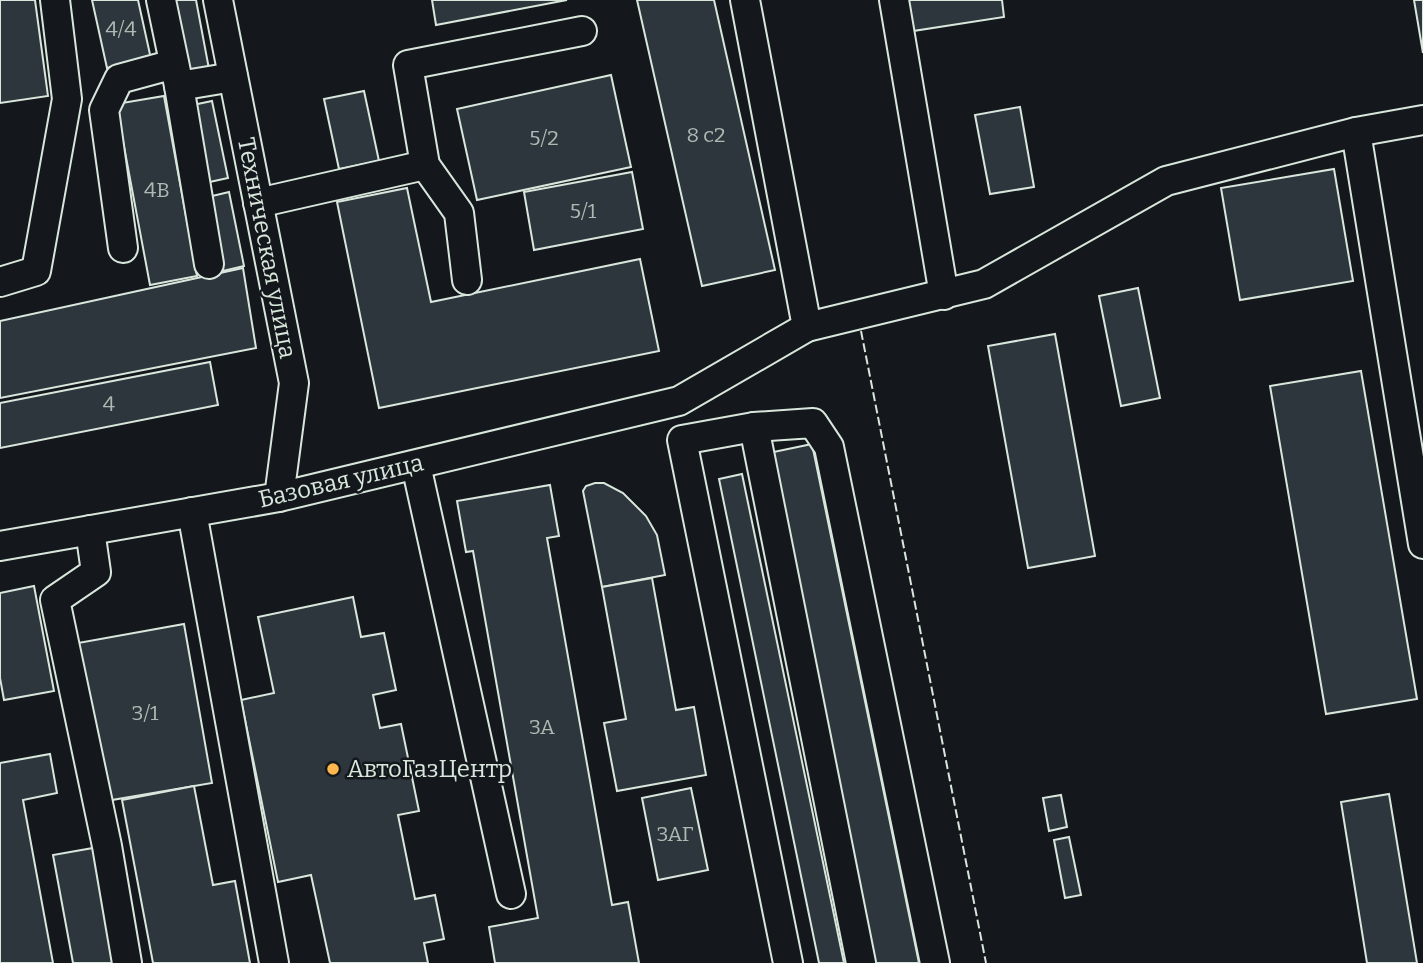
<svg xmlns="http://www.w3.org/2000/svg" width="1423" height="963" viewBox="0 0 1423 963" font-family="Bitter,serif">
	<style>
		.building { fill: #2c363c; stroke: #d8e6dc; stroke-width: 2 }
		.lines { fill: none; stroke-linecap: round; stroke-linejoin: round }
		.minor-casing { stroke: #d8e6dc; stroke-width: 32 }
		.minor { stroke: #14181c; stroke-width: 28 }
		.fence { stroke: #d8e6dc; stroke-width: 2; stroke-dasharray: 9 3.5; stroke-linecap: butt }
		.poi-dot { fill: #ffb74d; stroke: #14181c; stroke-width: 2.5 }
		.labels { text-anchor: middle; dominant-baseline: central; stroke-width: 5; stroke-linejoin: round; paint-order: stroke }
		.number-label { font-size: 21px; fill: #adbab4 }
		.street-label { font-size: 24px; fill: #d8e6dc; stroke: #14181c }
		.poi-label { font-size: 24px; fill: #d8e6dc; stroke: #14181c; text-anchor: start }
	</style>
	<rect width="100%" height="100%" fill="#14181c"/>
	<!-- building -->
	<g class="building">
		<polygon points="0,0 35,0 48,96 0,103"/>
		<polygon points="92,0 138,0 151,59 107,68"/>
		<polygon points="169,0 196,0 209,69 183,74"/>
		<polygon points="432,0 567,0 436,25"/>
		<polygon points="637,0 714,0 775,270 702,286"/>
		<polygon points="908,0 1002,0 1004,17 913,31"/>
		<polygon points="1414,0 1423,0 1423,53"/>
		<polygon points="611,75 631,167 477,200 457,109"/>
		<polygon points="364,91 379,161 339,169 324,99"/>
		<polygon points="164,96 197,276 150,285 116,104"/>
		<polygon points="212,101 228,178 205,183 188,106"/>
		<polygon points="1020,107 1034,187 990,194 975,115"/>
		<polygon points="1334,169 1353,281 1240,300 1221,188"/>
		<polygon points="632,172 643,229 534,250 524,192"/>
		<polygon points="407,188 431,302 640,259 659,351 379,408 337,202"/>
		<polygon points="229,192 244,266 223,271 208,197"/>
		<polygon points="243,268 256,348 0,398 0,321"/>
		<polygon points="1138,288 1160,398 1121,406 1099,296"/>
		<polygon points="1055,334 1095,556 1028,568 988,346"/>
		<polygon points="210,362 218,405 0,448 0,403"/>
		<polygon points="1361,371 1417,699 1326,714 1270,386"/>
		<polygon points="812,444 919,963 868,963 764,454"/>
		<polygon points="742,474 844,963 819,963 719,479"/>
		<polygon points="595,483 604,483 623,493 646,516 657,535 665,575 602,587 583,491 586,486"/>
		<polygon points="550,485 559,536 547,538 612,905 628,902 639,963 495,963 489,927 538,918 473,551 466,552 457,501"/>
		<polygon points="652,578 676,710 694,707 706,775 617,791 604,723 626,719 602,587"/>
		<polygon points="34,586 54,691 4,700 0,678 0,593"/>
		<polygon points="353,597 361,637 384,633 396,690 373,695 380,728 401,724 419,811 398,815 415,899 435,895 444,939 424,943 428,963 330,963 311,875 278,882 241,700 274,693 258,617"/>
		<polygon points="184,624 212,783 106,801 78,643"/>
		<polygon points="50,754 57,793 23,800 53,963 0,963 0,763"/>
		<polygon points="194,786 213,885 235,881 250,963 153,963 122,800"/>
		<polygon points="691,788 708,870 658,880 642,798"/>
		<polygon points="1389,794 1417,963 1367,963 1341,802"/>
		<polygon points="1061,795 1067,827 1049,831 1043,798"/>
		<polygon points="1069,837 1081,895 1065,898 1054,840"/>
		<polygon points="93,848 115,963 73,963 53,855"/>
	</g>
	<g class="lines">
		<defs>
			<g id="minor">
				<polyline points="161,0 179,86 209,264"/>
				<polyline points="218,0 294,383 279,497"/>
				<polyline points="894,0 944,295"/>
				<polyline points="179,86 233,77"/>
				<polyline points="1423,120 1356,132 1423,544"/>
				<polyline points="258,203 425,165"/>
				<polyline points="123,248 104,110 119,79 174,64"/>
				<polyline points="467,280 459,213 425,165 408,65 582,31"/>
				<polyline points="0,282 36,271 67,99 55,0"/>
				<polyline points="807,327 984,284 1166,181 1356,132"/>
				<polyline points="754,427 861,963"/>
				<polyline points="416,465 511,894"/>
				<polyline points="192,512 274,963"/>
				<polyline points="90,530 96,572 55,600 107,846 127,963"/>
				<polyline points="0,546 279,497 679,401 807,327 745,0"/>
				<polyline points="788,963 682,440 754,427 813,423 829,447 935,963"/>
			</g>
		</defs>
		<!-- minor casing -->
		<use href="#minor" class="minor-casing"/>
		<!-- minor -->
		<use href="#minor" class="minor"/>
		<!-- fence -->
		<polyline class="fence" points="861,331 986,963"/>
	</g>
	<!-- markers -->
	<circle class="poi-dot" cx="333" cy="769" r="7"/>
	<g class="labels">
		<!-- number labels -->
		<g class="number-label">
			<text x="121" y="29">4/4</text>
			<text x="706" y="135">8 с2</text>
			<text x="544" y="138">5/2</text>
			<text x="157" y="190">4В</text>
			<text x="583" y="211">5/1</text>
			<text x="109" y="404">4</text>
			<text x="145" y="713">3/1</text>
			<text x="542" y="727">3А</text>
			<text x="675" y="834">3АГ</text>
		</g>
		<!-- street labels -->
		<g class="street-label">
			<text transform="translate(267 248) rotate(79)">Техническая улица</text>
			<text transform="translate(341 481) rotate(-13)">Базовая улица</text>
		</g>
		<!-- poi labels -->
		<g class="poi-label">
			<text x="347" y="769">АвтоГазЦентр</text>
		</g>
	</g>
</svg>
